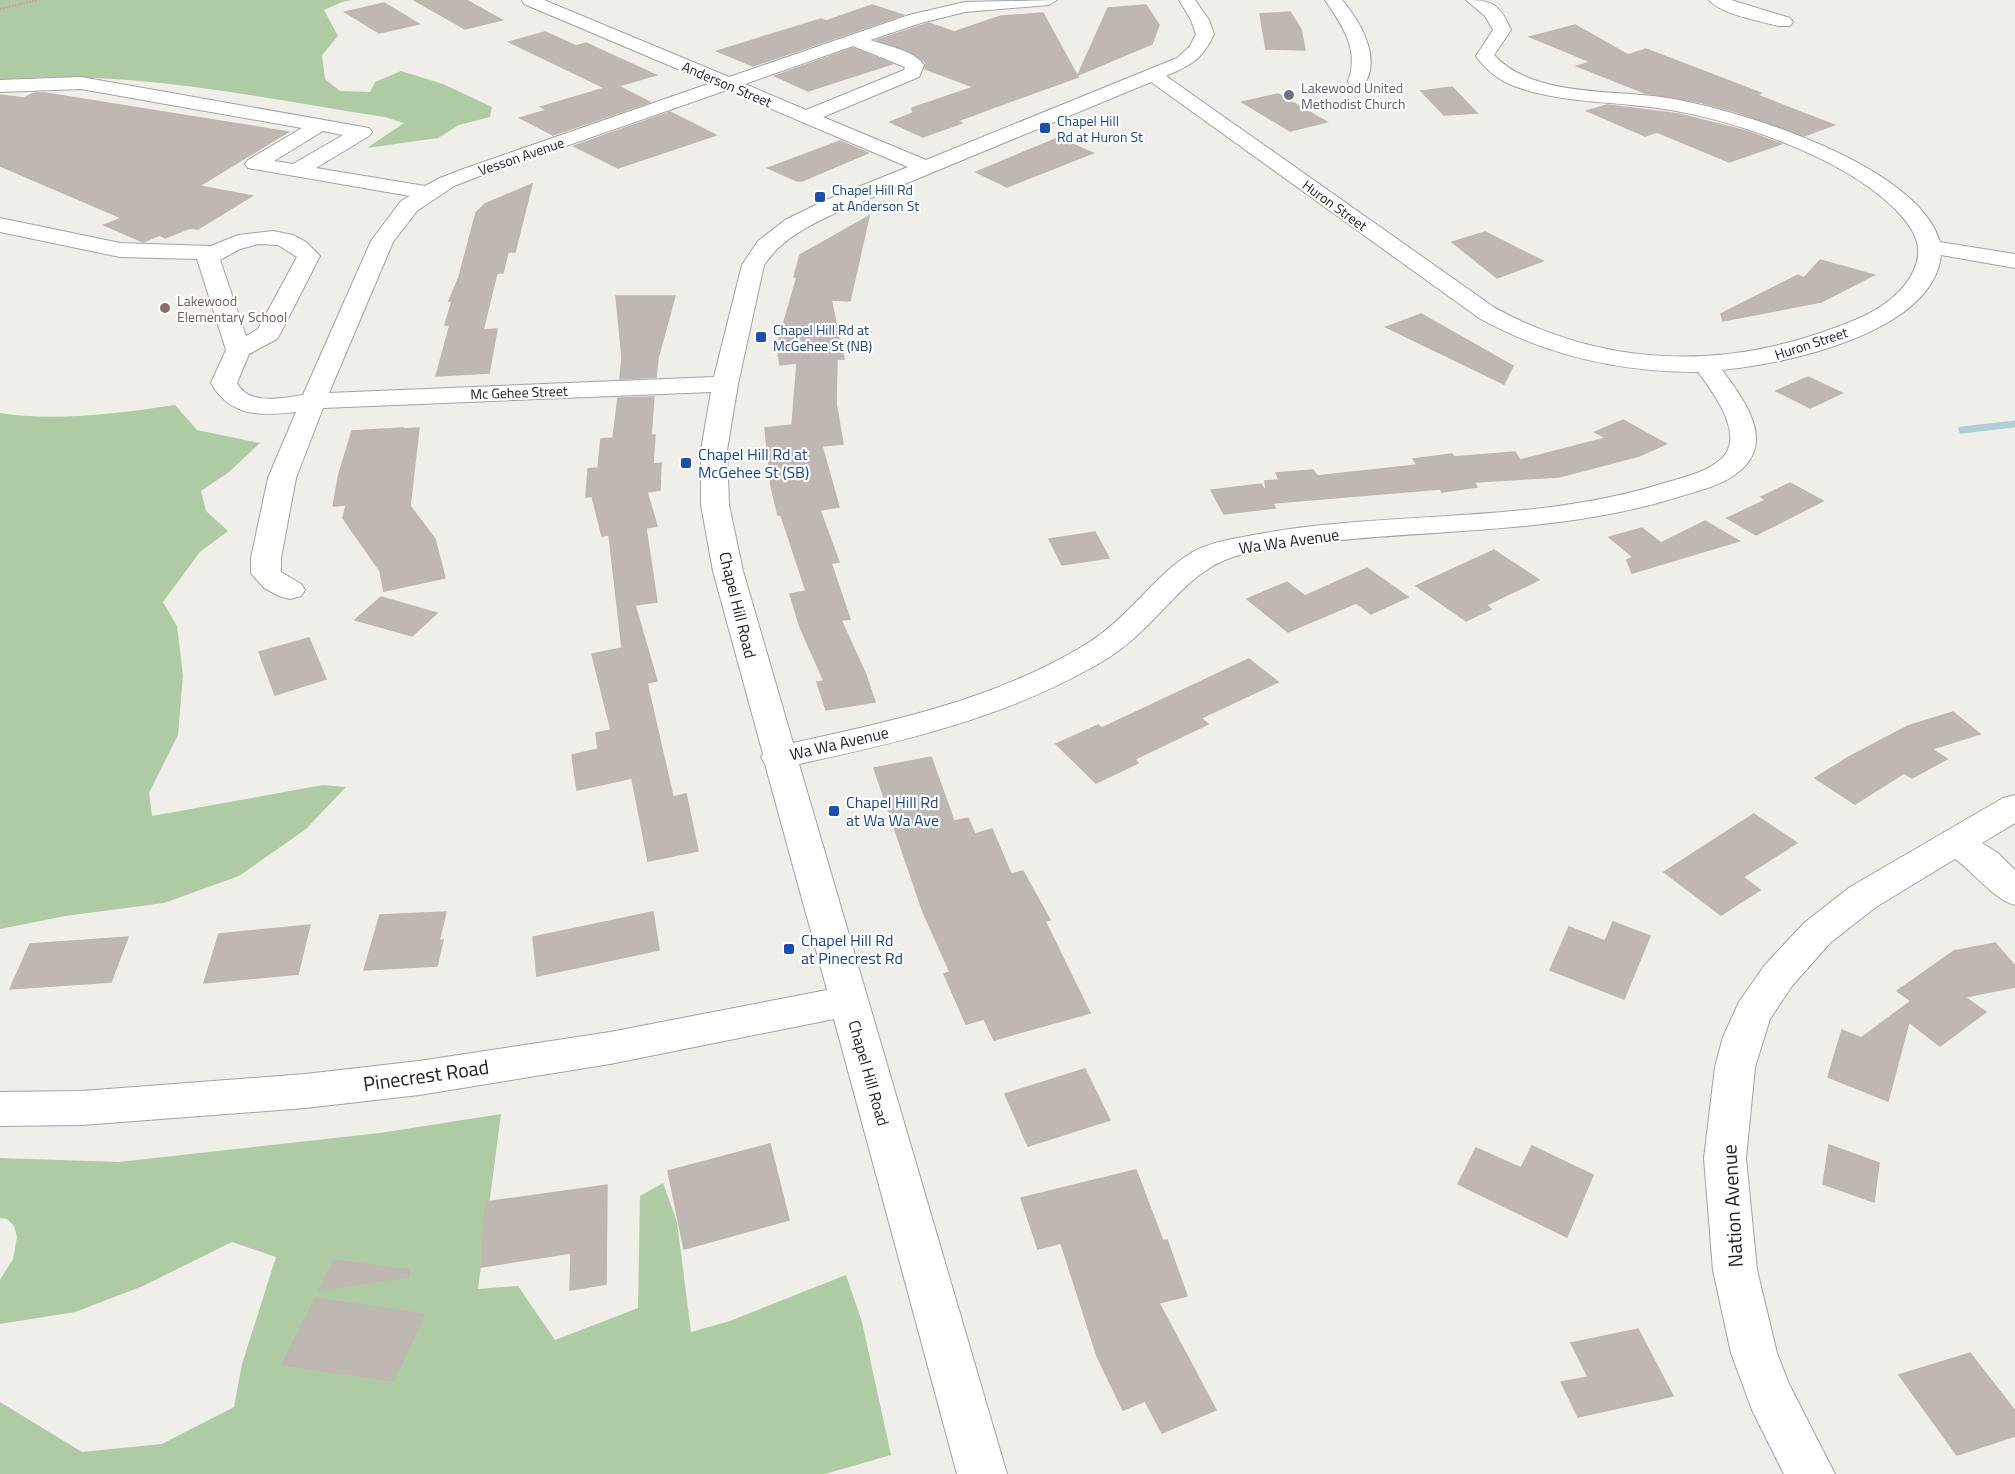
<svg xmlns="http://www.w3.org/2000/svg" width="2015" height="1474" viewBox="0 0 2015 1474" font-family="'Titillium Web',sans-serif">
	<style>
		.forest { fill: #aecba3 }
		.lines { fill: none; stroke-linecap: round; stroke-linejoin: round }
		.stream { stroke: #afcfd8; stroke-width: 7 }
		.building { fill: #beb7b2; stroke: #c0b6ad; stroke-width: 1.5 }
		.minor-casing { stroke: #a2a2a2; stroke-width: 2 }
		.path { stroke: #ea8c80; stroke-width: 2; stroke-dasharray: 1.5 1.5; stroke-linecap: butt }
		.minor { fill: #fff; fill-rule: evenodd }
		.worship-dot { fill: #6b7280; stroke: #fff; stroke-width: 2 }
		.transit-dot { fill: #1a4fb4; stroke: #fff; stroke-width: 2 }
		.education-dot { fill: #8d6e63; stroke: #fff; stroke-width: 2 }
		.labels { text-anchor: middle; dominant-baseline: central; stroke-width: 4.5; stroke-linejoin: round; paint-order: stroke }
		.far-street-label { font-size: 14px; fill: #212121; stroke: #fff }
		.far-worship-label { font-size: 14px; fill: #5b616d; stroke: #fff; text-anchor: start }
		.far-transit-label { font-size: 14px; fill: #164399; stroke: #fff; text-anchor: start }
		.far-education-label { font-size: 14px; fill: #785e54; stroke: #fff; text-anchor: start }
		.transit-label { font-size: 16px; fill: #164399; stroke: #fff; text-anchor: start }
		.street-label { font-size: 16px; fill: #212121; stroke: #fff }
		.near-street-label { font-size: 20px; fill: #212121; stroke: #fff }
	</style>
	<rect width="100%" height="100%" fill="#f0eee9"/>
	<!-- forest -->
	<g class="forest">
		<path d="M0 0H352L342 2 324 10 338 36 322 55 325 79 340 91 370 92 375 82 401 71 443 84 492 107 490 117 459 125 438 138 367 148 404 123 385 117C258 98 128 68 0 80Z"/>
		<path d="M175 405 197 430 260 443 229 472 201 491 206 511 228 531 200 552 163 602 177 626 183 675 178 735 149 793 152 816 323 785 346 787 306 829 239 876 164 903 65 916 0 929V413C52 422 123 413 175 405Z"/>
		<polygon points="501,1114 478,1289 518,1286 555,1340 638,1308 640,1196 663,1183 677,1222 691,1332 730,1321 846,1275 862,1322 891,1455 825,1474 0,1474 0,1402 82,1452 162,1444 234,1407 242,1364 276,1257 232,1242 143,1286 75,1312 0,1324 0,1280 13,1259 17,1237 14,1226 7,1219 0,1218 0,1158 119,1162 380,1133"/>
	</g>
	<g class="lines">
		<!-- stream -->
		<polyline class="stream" points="1962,430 2015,424"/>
	</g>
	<!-- building -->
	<g class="building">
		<polygon points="414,0 466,0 502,20 465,29"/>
		<polygon points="384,3 419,24 379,33 345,12"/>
		<polygon points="872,5 903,15 753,66 717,51 821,19 826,21"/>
		<polygon points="1146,5 1159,25 1152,44 1078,75 1108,8"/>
		<polygon points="1290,12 1301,29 1305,50 1266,49 1260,14"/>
		<polygon points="1043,13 1078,77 957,121 962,123 923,137 890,122 913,113 912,108 974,87 925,69 926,63 914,54 877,40 929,23 954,32 1001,16"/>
		<polygon points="1575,25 1628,55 1646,49 1761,93 1757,95 1834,125 1804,136 1737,112 1699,102 1645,93 1577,66 1591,62 1530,37"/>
		<polygon points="545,32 576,46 586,43 656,75 618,86 650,102 553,135 520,118 547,110 541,107 605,88 509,42"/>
		<polygon points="853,48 892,64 808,91 775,76"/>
		<polygon points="1452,87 1477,113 1444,115 1421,91"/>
		<polygon points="34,93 45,93 288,132 199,186 252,196 198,229 190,228 165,238 160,235 143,242 104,225 122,218 0,166 0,95 24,98"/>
		<polygon points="1278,94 1327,122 1290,131 1242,102"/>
		<polygon points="1607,105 1679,114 1746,131 1781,144 1729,162 1657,132 1645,136 1587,111"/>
		<polygon points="670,112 716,135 618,168 574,146"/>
		<polygon points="1058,138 1093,153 1007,187 976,172"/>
		<polygon points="840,141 868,153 802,181 797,181 768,168"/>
		<polygon points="532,184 515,252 508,252 503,273 497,273 483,330 497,329 489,373 436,376 450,325 445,325 452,301 449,301 459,277 476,213 485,204"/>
		<polygon points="869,216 850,301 831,300 844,359 837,359 836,403 843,444 822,446 839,507 820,510 839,562 831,563 850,619 841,620 866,675 875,702 826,710 817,682 824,681 800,627 790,594 806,591 781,515 778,515 771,486 765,428 792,425 797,363 780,365 777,346 797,277 794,277 800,255"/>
		<polygon points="1485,232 1543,261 1497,278 1452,242"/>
		<polygon points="1820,260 1874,275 1821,302 1723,321 1721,314 1798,275 1804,278"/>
		<polygon points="616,296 675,296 658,358 656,377 620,379 622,357"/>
		<polygon points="1421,314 1513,366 1504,384 1386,327"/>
		<polygon points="1808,377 1842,393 1810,408 1776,391"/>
		<polygon points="654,397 651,435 655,435 653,464 661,463 660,490 647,492 657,526 646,528 657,602 635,605 657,681 647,683 673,797 686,794 698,851 648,861 632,778 577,790 572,755 598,749 596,733 611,730 592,654 622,648 609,535 602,536 592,496 586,497 588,469 598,468 601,439 613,438 618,398"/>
		<polygon points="1623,420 1666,444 1639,456 1559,477 1474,482 1477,487 1442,492 1440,489 1273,503 1275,508 1224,514 1211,490 1261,484 1266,492 1265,481 1279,480 1276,473 1313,470 1317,476 1417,465 1413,459 1452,454 1454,457 1515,452 1520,460 1606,438 1595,432"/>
		<polygon points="403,428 403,429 419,428 410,506 435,539 445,578 384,591 380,571 343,518 346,505 333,506 339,474 352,431"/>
		<polygon points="1790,483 1823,501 1756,535 1727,518 1766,500 1761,497"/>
		<polygon points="1705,521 1739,541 1632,573 1627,560 1633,557 1609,537 1642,528 1661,543"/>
		<polygon points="1095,532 1109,558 1062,565 1049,539"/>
		<polygon points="1494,550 1539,580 1486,605 1491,609 1466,621 1416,586"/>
		<polygon points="1367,568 1408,597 1371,614 1356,603 1288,632 1247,599 1287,582 1305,596"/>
		<polygon points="381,597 437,613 412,636 355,620"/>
		<polygon points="309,638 326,679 275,695 259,652"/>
		<polygon points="1249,659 1278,682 1201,718 1208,724 1135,759 1138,763 1096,783 1056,744 1098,725 1102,728"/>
		<polygon points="1953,712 1980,734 1932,749 1947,759 1912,778 1904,773 1855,804 1815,778 1849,757 1908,726"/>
		<polygon points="931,757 954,821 968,818 975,834 992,829 1011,874 1023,871 1050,920 1045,921 1090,1013 994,1040 984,1019 966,1024 944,974 950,972 923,912 874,768"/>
		<polygon points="1754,814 1797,843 1743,877 1760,890 1721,915 1664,872"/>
		<polygon points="446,912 439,941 443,940 437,966 364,970 380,915"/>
		<polygon points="653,912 659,950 537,976 533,937"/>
		<polygon points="1613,922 1650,936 1624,999 1550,970 1569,927 1605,941"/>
		<polygon points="310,925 298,974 204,983 219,934"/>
		<polygon points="128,937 111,982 10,989 30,944"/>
		<polygon points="1995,943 2015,966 2015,987 1965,997 1986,1012 1940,1046 1909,1022 1888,1101 1828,1077 1842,1030 1861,1038 1911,1001 1897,991 1954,951"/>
		<polygon points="1085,1069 1110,1120 1028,1146 1005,1094"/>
		<polygon points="770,1144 789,1220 684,1249 668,1171"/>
		<polygon points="1829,1145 1879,1163 1874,1202 1823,1184"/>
		<polygon points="1532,1146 1593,1175 1567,1237 1458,1184 1476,1148 1521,1168"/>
		<polygon points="1136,1170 1163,1241 1167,1240 1187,1296 1159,1303 1216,1410 1162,1433 1145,1401 1123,1410 1097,1356 1061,1243 1038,1249 1021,1198"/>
		<polygon points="607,1185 606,1284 570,1290 571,1253 481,1267 486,1202"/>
		<polygon points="334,1260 409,1270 409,1277 319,1290"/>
		<polygon points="315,1298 424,1314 394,1381 282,1365"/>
		<polygon points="1638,1329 1673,1396 1578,1417 1561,1382 1588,1377 1571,1343"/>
		<polygon points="1970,1353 2015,1411 2015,1436 1957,1455 1899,1375"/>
	</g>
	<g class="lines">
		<defs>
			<g id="minor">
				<path d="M522 0H544L729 77 909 15 965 2 1057 0 1049 5 965 12 921 23 870 40C887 46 913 50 924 65L919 77 823 117 926 160 1177 58 1190 46 1196 34 1191 20 1179 0H1195L1209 20 1214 34C1202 60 1191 65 1166 76L1495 308C1611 371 1735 370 1855 320 1879 310 1903 294 1914 270 1925 245 1913 228 1896 210 1842 155 1725 116 1650 107 1604 101 1557 102 1514 86 1498 80 1486 70 1476 56L1493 30 1485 16 1466 0C1492 0 1500 4 1511 30L1494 55C1534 98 1613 89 1667 98 1738 109 1918 165 1940 242L2015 254V268L1941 255C1933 333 1785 364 1722 370 1742 397 1775 439 1742 469 1724 486 1697 491 1675 498 1534 541 1387 525 1245 554 1201 562 1177 597 1147 626 1132 641 1116 654 1098 664 1007 717 901 742 799 764L1007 1474H957L834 1019 610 1064 419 1095 305 1108 82 1125 0 1126V1092L82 1091 305 1074 419 1061 610 1032 827 990 765 764 761 757 763 754 713 571 701 505V450L711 392 323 408 296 478 281 558V572L301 584 305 590 301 596 290 599 279 596 264 588 251 573V558L268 478 296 412C261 416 230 417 211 383L226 350 197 259 120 257 0 232V218L120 243 211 246 238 235 273 231 293 235 306 242 320 256 280 334 277 339 249 354 237 383C249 406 281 398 303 395L371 241 401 201 410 196 248 168 245 164 248 160 302 128 81 89 0 92V80L81 77 369 128 372 132 369 136 316 168 425 186 440 178 466 168 711 83 524 4ZM853 46 905 67 904 70 806 110 745 84ZM1151 82 1479 318C1547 356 1620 372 1698 372 1712 391 1747 436 1721 459 1706 473 1681 478 1661 484 1525 526 1381 509 1243 537 1225 540 1206 544 1191 553 1166 568 1147 592 1126 612 1112 626 1096 639 1078 649 991 700 890 722 793 743L743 571 729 505 727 450 738 384 764 265C783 237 812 224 842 210ZM727 90 908 167 826 200 785 220 758 241 742 265 714 377 329 393 393 242 417 211 454 186 480 176ZM323 131 343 135 293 164 274 161ZM259 244 278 245 297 257 258 329 246 336 220 260 240 249Z"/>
				<path d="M1325 0H1342C1360 21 1382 58 1364 85H1350L1348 81C1360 50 1342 25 1325 0Z"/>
				<path d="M1709 0H1731L1790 18 1793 22 1790 26H1778C1760 21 1720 14 1709 0Z"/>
				<path d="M2015 795V823L1982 843 1998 853 2015 870V905C1993 899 1975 873 1955 859L1876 907 1830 943 1792 986 1770 1019 1755 1067 1746 1158 1757 1270 1777 1353 1789 1384 1835 1474H1784L1752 1410 1731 1353 1713 1270 1704 1158 1715 1067 1723 1037 1739 1002 1764 966 1804 923 1850 887 2003 798Z"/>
			</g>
		</defs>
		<!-- minor casing -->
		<use href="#minor" class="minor-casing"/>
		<!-- path -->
		<polyline class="path" points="0,9 38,0"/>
		<!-- minor -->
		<use href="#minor" class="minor"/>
	</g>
	<!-- markers -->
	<circle class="worship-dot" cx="1289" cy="95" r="6"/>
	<g class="transit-dot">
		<rect x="1039" y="122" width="12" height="12" rx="3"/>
		<rect x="814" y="191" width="12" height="12" rx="3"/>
		<rect x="755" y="331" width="12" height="12" rx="3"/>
		<rect x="680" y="457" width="12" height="12" rx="3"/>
		<rect x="828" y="805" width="12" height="12" rx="3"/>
		<rect x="783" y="943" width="12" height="12" rx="3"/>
	</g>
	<circle class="education-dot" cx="165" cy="308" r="6"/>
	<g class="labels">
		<!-- far-street labels -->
		<g class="far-street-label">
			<text transform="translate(727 84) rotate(23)">Anderson Street</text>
			<text transform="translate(521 156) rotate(-19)">Vesson Avenue</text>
			<text transform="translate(1335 205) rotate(36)">Huron Street</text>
			<text transform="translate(1811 343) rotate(-18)">Huron Street</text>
			<text transform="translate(519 392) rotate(-2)">Mc Gehee Street</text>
		</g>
		<!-- far-worship labels -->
		<g class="far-worship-label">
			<text x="1301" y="87">Lakewood United<tspan x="1301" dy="16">Methodist Church</tspan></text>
		</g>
		<!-- far-transit labels -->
		<g class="far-transit-label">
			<text x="1057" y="120">Chapel Hill<tspan x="1057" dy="16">Rd at Huron St</tspan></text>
			<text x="832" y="189">Chapel Hill Rd<tspan x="832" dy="16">at Anderson St</tspan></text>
			<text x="773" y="329">Chapel Hill Rd at<tspan x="773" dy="16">McGehee St (NB)</tspan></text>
		</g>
		<!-- far-education labels -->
		<g class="far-education-label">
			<text x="177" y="300">Lakewood<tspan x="177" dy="16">Elementary School</tspan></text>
		</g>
		<!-- transit labels -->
		<g class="transit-label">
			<text x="698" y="454">Chapel Hill Rd at<tspan x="698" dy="18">McGehee St (SB)</tspan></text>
			<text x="846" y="802">Chapel Hill Rd<tspan x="846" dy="18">at Wa Wa Ave</tspan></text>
			<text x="801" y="940">Chapel Hill Rd<tspan x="801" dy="18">at Pinecrest Rd</tspan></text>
		</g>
		<!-- street labels -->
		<g class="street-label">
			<text transform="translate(1289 541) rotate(-8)">Wa Wa Avenue</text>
			<text transform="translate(738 605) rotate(76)">Chapel Hill Road</text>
			<text transform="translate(839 743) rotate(-13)">Wa Wa Avenue</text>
			<text transform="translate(869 1073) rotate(74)">Chapel Hill Road</text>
		</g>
		<!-- near-street labels -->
		<g class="near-street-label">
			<text transform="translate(426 1075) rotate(-8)">Pinecrest Road</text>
			<text transform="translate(1732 1206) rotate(-93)">Nation Avenue</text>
		</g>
	</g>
</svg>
